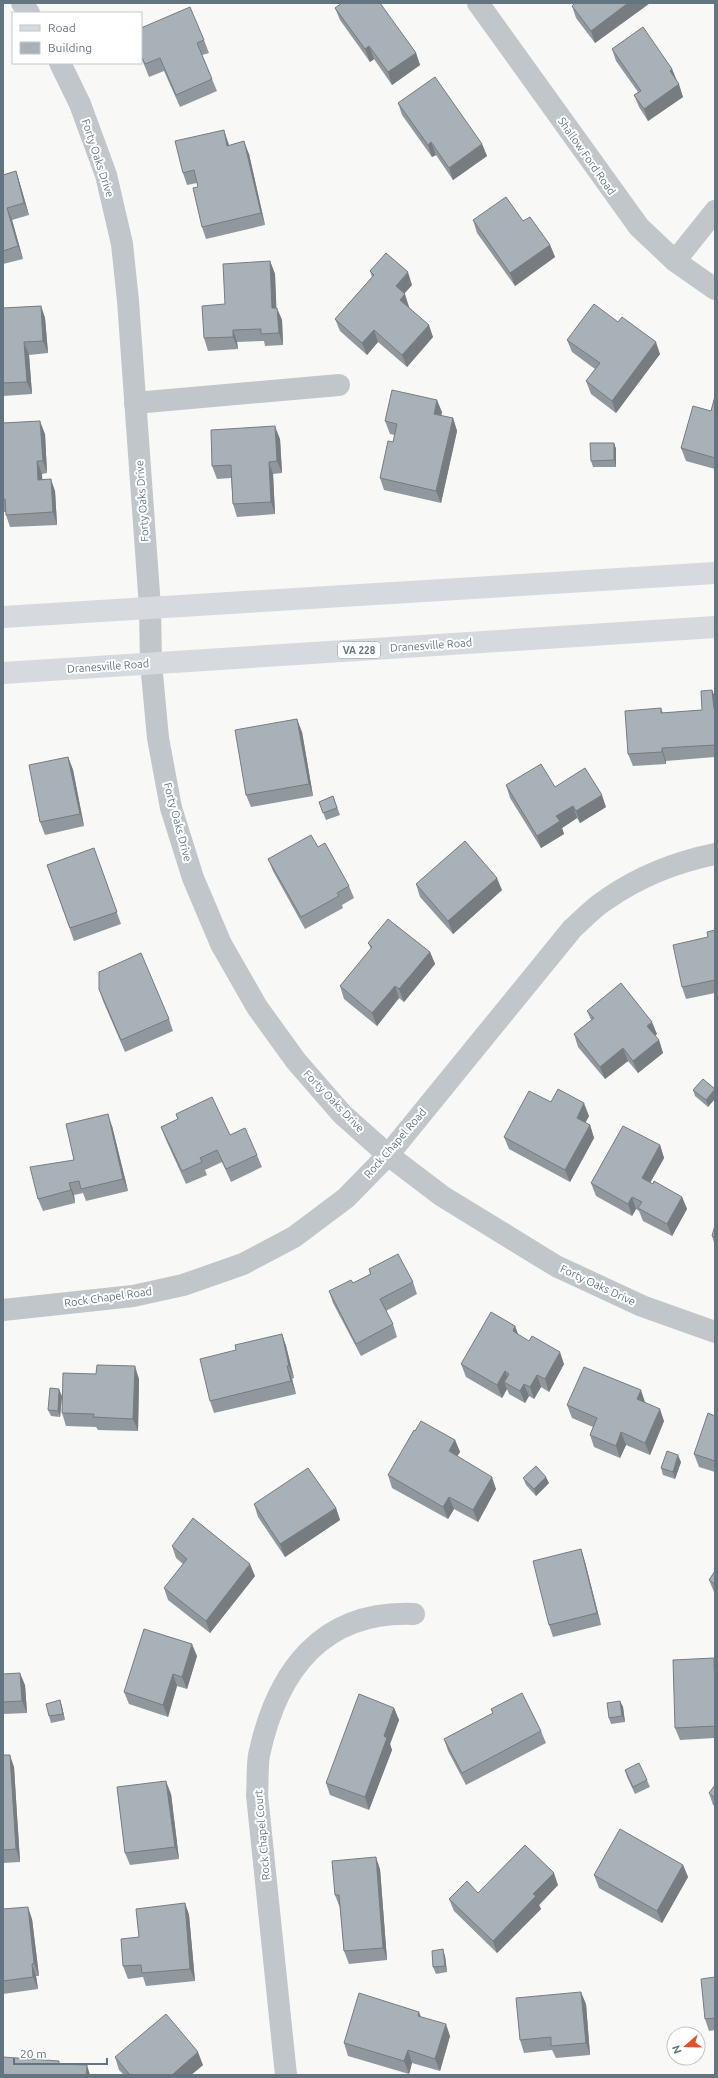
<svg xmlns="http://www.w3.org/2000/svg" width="718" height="2078" viewBox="0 0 718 2078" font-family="Ubuntu,sans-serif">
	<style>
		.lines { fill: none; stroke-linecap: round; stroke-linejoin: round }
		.minor { stroke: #c1c6ca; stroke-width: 22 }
		.major { stroke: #d6dade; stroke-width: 22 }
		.wall { fill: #90989d }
		.shaded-wall { fill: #767c80 }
		.building { fill: #a8b1b7; stroke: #767c80 }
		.labels { text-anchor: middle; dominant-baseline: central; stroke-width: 4; stroke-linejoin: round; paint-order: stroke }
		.shield { fill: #fff; stroke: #929ea7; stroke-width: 1 }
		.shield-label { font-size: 10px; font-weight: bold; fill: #637581 }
		.street-label { font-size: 11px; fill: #637581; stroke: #fff }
	</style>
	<rect width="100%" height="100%" fill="#f8f8f6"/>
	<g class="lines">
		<!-- minor -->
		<g class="minor">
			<polyline points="22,3 29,13"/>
			<polyline points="478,3 639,227 675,261 715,289"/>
			<polyline points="60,63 80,104 106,175 122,244 128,301 150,607 151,663 158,738 171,808 193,878 221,944 257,1007 296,1061 342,1114 388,1155 442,1196 556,1266 642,1306 715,1332"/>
			<polyline points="675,261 715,211"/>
			<polyline points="135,403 339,385"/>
			<path d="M3 1310 133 1296 183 1285 243 1264 294 1237 346 1198 388 1155 572 929C583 919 594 907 607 899 640 876 676 862 715 854"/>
			<path d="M286 2075 257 1795C258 1782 257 1768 259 1755 277 1671 322 1610 414 1614"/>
		</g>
		<!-- major -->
		<g class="major">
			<polyline points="3,617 715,573"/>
			<polyline points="3,673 715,627"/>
		</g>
	</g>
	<!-- wall -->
	<g class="wall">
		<polygon points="575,3 650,3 595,43 576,18 572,6"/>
		<polygon points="335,8 416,53 420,65 392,85 374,59 370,62 340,20"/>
		<polygon points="141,28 204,40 209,53 202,55 217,91 180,107 164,71 149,77 141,57"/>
		<polygon points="612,49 672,69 683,97 648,121 639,107 634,95 638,92 616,61"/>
		<polygon points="398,103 482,144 487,156 453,180 436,155 432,157 402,115"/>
		<polygon points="228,142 229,145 249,154 265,225 206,239 202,227 198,187 197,183 187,185 183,173"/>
		<polygon points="16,171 20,184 29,215 12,220 23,259 3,264 3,175"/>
		<polygon points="473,220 523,221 550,245 555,257 515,286 477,233"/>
		<polygon points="270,261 275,274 276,308 282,320 283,345 265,346 264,341 237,342 238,349 208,351 204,338 225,304"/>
		<polygon points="370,271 412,285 404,294 409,307 433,337 407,367 378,342 367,355 340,331 335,319 372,277"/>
		<polygon points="41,306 45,318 48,353 29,355 32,394 3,396 3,308"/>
		<polygon points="618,322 660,354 616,413 591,394 586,381 595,369 572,352 567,340"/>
		<polygon points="715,396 715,469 686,461 681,448 711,411"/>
		<polygon points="442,412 441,416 453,418 457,431 441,503 384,490 380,478 393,442 395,435 390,434 385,421"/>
		<polygon points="3,423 45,434 47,473 42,474 42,479 55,491 57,525 10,527 6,515 6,512 3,512"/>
		<polygon points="280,439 282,473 273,474 275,514 237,517 233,504 231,478 217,479 212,466"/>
		<polygon points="614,443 616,449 616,467 593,467 591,461"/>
		<polygon points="712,690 715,697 715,757 666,761 666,764 633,766 628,754 661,708 663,713 702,710"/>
		<polygon points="302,732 313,796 251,807 246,795"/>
		<polygon points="68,757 73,770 84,826 45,835 40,822"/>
		<polygon points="506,785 555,787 606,807 580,823 577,818 562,828 564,834 541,848 510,798"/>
		<polygon points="333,796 340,815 326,820 319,802"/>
		<polygon points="318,847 349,886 354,898 342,905 343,908 305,929 273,871 268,859"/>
		<polygon points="94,848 121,924 74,941 47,865"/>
		<polygon points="416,884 502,890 453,934 420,897"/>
		<polygon points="715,930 715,993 686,999 682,987 708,937"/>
		<polygon points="368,943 430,952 435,964 404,1002 399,998 377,1026 344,999 340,986 371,949"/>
		<polygon points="99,989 169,1019 173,1031 125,1052 103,1001"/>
		<polygon points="587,1011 657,1034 655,1036 659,1040 663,1053 638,1073 628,1061 605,1079 578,1047 574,1034 591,1020"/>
		<polygon points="703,1079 708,1107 695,1096 693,1090"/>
		<polygon points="551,1102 589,1116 585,1123 590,1125 594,1138 570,1182 509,1149 504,1137"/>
		<polygon points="176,1114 230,1135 257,1155 262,1167 231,1182 222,1162 205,1170 207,1175 186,1184 166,1140 161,1127 178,1120"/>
		<polygon points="112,1126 128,1191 86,1201 83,1193 74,1195 75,1203 43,1211 38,1199 74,1160"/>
		<polygon points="660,1145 664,1158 650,1183 682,1197 687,1209 672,1236 643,1221 639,1211 636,1209 632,1216 596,1196 591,1183"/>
		<polygon points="715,1225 715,1246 712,1236"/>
		<polygon points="369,1269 413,1282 417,1294 386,1311 393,1324 397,1337 361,1356 333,1303 329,1291 353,1283 370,1274"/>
		<polygon points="515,1326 518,1335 564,1364 549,1392 541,1387 534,1399 529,1396 525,1403 509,1394 507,1389 502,1398 466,1377 461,1364"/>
		<polygon points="282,1334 286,1346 294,1378 292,1379 296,1394 214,1413 210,1401 236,1350"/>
		<polygon points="139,1379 138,1431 98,1430 96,1427 66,1426 62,1413"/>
		<polygon points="62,1396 60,1417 51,1416 48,1410"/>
		<polygon points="645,1402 664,1421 650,1455 626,1445 620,1458 594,1447 590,1435 593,1427 572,1418 567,1405"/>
		<polygon points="715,1416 715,1472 699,1467 694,1454"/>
		<polygon points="415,1431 455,1440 460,1452 457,1456 496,1489 478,1522 454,1509 448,1519 392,1488 388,1475"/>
		<polygon points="681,1462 675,1479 663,1475 661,1468"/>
		<polygon points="523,1478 549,1483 536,1496 526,1485"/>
		<polygon points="254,1504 336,1508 340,1520 285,1557 258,1517"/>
		<polygon points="172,1546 255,1576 210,1633 168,1600 164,1588 183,1564 176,1558"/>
		<polygon points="581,1549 585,1562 601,1625 553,1637 549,1625"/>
		<polygon points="715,1571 715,1593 714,1592 709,1580"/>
		<polygon points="197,1656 187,1689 177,1686 168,1717 129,1704 124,1692"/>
		<polygon points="714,1658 715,1662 715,1738 680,1740 675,1728"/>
		<polygon points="3,1674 25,1685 27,1713 3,1714"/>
		<polygon points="60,1700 62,1707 65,1720 51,1723 49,1716"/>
		<polygon points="620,1701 623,1707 625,1722 611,1724 609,1718"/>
		<polygon points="394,1708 399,1720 390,1744 392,1750 369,1810 330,1795 326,1783"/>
		<polygon points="491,1709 541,1731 546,1743 466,1785 448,1751 444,1739 493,1713"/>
		<polygon points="3,1755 14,1767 20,1862 3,1863"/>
		<polygon points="625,1770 647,1780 650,1787 635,1794 627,1777"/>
		<polygon points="715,1785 715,1806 713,1805 709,1793"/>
		<polygon points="171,1794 179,1859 130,1865 125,1853"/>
		<polygon points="683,1865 688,1877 662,1923 599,1888 594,1875"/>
		<polygon points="380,1869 387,1960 349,1964 344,1951 340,1908 335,1895"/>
		<polygon points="558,1885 539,1905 541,1909 497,1953 454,1911 449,1899 478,1893"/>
		<polygon points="185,1903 189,1915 195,1981 146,1986 143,1977 128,1979 123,1966 139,1937"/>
		<polygon points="3,1909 32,1919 39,1976 36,1976 38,1989 3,1994"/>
		<polygon points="445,1956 447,1972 436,1974 433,1967"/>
		<polygon points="715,1977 715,2030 709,2031 705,2019"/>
		<polygon points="586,2004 590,2055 556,2058 552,2050 524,2053 520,2040"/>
		<polygon points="421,2017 450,2036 440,2071 412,2063 409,2074 348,2056 344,2043"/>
		<polygon points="115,2057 203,2065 191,2075 124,2075 119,2070"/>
	</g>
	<!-- shaded-wall -->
	<g class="shaded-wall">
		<polygon points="628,3 650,3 595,43 591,31"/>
		<polygon points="369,46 374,59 370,62 365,49"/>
		<polygon points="416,53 420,65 392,85 388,72"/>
		<polygon points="672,69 677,81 670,71"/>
		<polygon points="679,84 683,97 648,121 644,109"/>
		<polygon points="224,130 228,142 231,158 227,146"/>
		<polygon points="244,141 249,154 265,225 261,213"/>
		<polygon points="431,142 436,155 432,157 428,145"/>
		<polygon points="482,144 487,156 453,180 449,168"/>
		<polygon points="16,171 20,184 29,215 24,203"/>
		<polygon points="7,208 12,220 23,259 18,246"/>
		<polygon points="550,245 555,257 515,286 510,273"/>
		<polygon points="270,261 275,274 277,321 272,308"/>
		<polygon points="408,272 412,285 400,298 396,286"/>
		<polygon points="405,294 409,307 405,312 400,300"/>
		<polygon points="41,306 45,318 48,353 43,341"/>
		<polygon points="277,308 282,320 283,345 279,333"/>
		<polygon points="429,325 433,337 407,367 402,355"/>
		<polygon points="233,330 237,342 238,349 233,337"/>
		<polygon points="374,330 378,342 367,355 362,343"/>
		<polygon points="24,342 29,355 32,394 27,382"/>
		<polygon points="656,342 660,354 616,413 612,401"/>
		<polygon points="437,400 442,412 439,426 434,414"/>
		<polygon points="453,418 457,431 441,503 436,491"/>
		<polygon points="40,421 45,434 47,473 43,461"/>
		<polygon points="275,426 280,439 282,473 277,461"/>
		<polygon points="614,443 616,449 616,467 614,460"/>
		<polygon points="37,461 42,474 43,492 38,480"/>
		<polygon points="269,462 273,474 275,514 271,502"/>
		<polygon points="51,479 55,491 57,525 53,512"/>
		<polygon points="712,690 715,697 715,712 714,709"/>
		<polygon points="297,719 302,732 313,796 309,784"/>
		<polygon points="662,748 666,761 666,764 662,752"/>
		<polygon points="68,757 73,770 84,826 80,814"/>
		<polygon points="602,795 606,807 580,823 576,811"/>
		<polygon points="573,806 577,818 562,828 564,834 541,848 537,836 556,816"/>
		<polygon points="497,878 502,890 453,934 448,921"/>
		<polygon points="430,952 435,964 404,1002 399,989"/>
		<polygon points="395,986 399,998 377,1026 372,1013"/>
		<polygon points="652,1022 657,1034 651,1038 647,1026"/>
		<polygon points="659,1040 663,1053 638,1073 633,1061"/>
		<polygon points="623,1048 628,1061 605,1079 600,1067"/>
		<polygon points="715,1089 715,1099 708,1107 706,1100"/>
		<polygon points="584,1103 589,1116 581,1131 577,1118"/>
		<polygon points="108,1114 112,1126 128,1191 123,1179"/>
		<polygon points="590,1125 594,1138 570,1182 565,1170"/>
		<polygon points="660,1145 664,1158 646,1190 642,1178"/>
		<polygon points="69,1183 74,1195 75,1203 71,1190"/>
		<polygon points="632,1197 636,1209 632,1216 628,1204"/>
		<polygon points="682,1197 687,1209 672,1236 667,1224"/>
		<polygon points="515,1326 520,1339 513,1331"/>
		<polygon points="282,1334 286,1346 294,1378 289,1366"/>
		<polygon points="560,1352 564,1364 549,1392 545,1379"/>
		<polygon points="135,1366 139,1379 138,1431 133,1419"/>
		<polygon points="287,1366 292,1379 296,1394 291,1381"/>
		<polygon points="505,1371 510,1384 504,1382 507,1389 502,1398 497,1385"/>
		<polygon points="537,1375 541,1387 534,1399 530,1387"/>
		<polygon points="524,1384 529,1396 525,1403 520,1391"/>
		<polygon points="59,1389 62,1396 60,1417 58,1411"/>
		<polygon points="641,1390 645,1402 642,1411 637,1399"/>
		<polygon points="660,1409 664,1421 650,1455 645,1443"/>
		<polygon points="621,1432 626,1445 620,1458 616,1446"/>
		<polygon points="455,1440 460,1452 453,1463 449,1451"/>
		<polygon points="678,1455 681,1462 675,1479 673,1472"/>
		<polygon points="492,1477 496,1489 478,1522 473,1510"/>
		<polygon points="546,1477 549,1483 536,1496 534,1489"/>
		<polygon points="449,1497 454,1509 448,1519 443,1507"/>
		<polygon points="336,1508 340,1520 285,1557 280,1544"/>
		<polygon points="581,1549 585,1562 601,1625 597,1613"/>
		<polygon points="250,1564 255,1576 210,1633 206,1621"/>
		<polygon points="192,1644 197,1656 187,1689 182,1677"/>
		<polygon points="714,1658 715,1662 715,1691"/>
		<polygon points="20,1673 25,1685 27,1713 22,1701"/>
		<polygon points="173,1674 177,1686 168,1717 163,1705"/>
		<polygon points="60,1700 62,1707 65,1720 63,1714"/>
		<polygon points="620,1701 623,1707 625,1722 622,1716"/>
		<polygon points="394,1708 399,1720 390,1744 392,1750 369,1810 365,1797 384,1736"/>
		<polygon points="10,1755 14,1767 20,1862 16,1849"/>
		<polygon points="166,1781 171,1794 179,1859 175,1847"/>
		<polygon points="376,1857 380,1869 387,1960 383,1948"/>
		<polygon points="683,1865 688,1877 662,1923 657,1911"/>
		<polygon points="554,1873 558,1885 539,1905 541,1909 497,1953 493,1941 533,1894"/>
		<polygon points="185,1903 189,1915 195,1981 190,1969"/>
		<polygon points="28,1907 32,1919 39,1976 34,1963"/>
		<polygon points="443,1949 445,1956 447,1972 445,1966"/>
		<polygon points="32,1964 36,1976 38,1989 33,1977"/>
		<polygon points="581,1992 586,2004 590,2055 586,2043"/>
		<polygon points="419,2012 424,2024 418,2016"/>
		<polygon points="446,2024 450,2036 440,2071 435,2059"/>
		<polygon points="408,2050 412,2063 409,2074 404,2061"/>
		<polygon points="198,2052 203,2065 191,2075 172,2075"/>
		<polygon points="87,2065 90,2075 86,2075"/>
	</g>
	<!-- building -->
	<g class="building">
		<polygon points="342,3 380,3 416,53 388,72 369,46 365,49 335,8"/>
		<polygon points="575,3 628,3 591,31 572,6"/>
		<polygon points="190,7 204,40 197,43 212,79 176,95 160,58 145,64 141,55 141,28"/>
		<polygon points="643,27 672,69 670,71 679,84 644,109 634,95 641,91 612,49"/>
		<polygon points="435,77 482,144 449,168 431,142 428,145 398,103"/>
		<polygon points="224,130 227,146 244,141 261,213 202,227 193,188 198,187 194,170 183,173 175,141"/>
		<polygon points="16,171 24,203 7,208 18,246 3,251 3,175"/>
		<polygon points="506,197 523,221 530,217 550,245 510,273 473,220"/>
		<polygon points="386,253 408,272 396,286 405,294 400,300 429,325 402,355 374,330 362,343 335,319 374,275 370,271"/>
		<polygon points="270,261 272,308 277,308 279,333 261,334 261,329 233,330 233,337 204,338 202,306 225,304 223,264"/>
		<polygon points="594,304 618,322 622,317 656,342 612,401 586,381 600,363 567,340"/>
		<polygon points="41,306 43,341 24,342 27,382 3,383 3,308"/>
		<polygon points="392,390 437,400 434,414 453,418 436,491 380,478 388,441 393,442 397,424 385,421"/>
		<polygon points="715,396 715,458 681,448 693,406 711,411"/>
		<polygon points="40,421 43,461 37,461 38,480 51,479 53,512 6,515 5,499 3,499 3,423"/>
		<polygon points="275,426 277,461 269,462 271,502 233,504 231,465 212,466 211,430"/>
		<polygon points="590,443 614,443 614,460 591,461"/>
		<polygon points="712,690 714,709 715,709 715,745 662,748 662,752 628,754 625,711 661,708 661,713 702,710 701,691"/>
		<polygon points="297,719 309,784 246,795 235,730"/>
		<polygon points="68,757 80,814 40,822 29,765"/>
		<polygon points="541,764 555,787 585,768 602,795 576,811 573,806 556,816 560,821 537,836 506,785"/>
		<polygon points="333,796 337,808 323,813 319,802"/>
		<polygon points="311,835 318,847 325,843 349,886 337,893 339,896 301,917 268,859"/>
		<polygon points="465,841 497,878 448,921 416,884"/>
		<polygon points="94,848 117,912 70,928 47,865"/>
		<polygon points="388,919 430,952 399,989 395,986 372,1013 340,986 372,947 368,943"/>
		<polygon points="715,930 715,980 682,987 673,945 708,937 707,932"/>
		<polygon points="141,953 169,1019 121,1040 99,989 99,972"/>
		<polygon points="621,983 652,1022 647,1026 659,1040 633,1061 623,1048 600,1067 574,1034 594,1018 587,1011"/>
		<polygon points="703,1079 715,1089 706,1100 693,1090"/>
		<polygon points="558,1089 584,1103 577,1118 590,1125 565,1170 504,1137 529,1091 551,1102"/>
		<polygon points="212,1097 230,1135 245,1128 257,1155 226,1169 217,1150 200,1158 202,1162 182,1171 161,1127 178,1119 176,1114"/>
		<polygon points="108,1114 123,1179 81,1189 79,1181 69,1183 71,1190 38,1199 30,1167 74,1160 66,1124"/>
		<polygon points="623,1126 660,1145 642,1178 653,1184 654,1181 682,1197 667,1224 638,1208 642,1202 632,1197 628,1204 591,1183"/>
		<polygon points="715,1225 715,1237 712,1236"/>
		<polygon points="398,1254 413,1282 380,1299 393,1324 356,1344 329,1291 351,1280 353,1283 371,1274 369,1269"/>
		<polygon points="491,1312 515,1326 513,1331 529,1341 532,1336 560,1352 545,1379 537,1375 530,1387 524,1384 520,1391 504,1382 509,1374 505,1371 497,1385 461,1364"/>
		<polygon points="282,1334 289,1366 287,1366 291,1381 210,1401 200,1359 236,1350 235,1345"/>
		<polygon points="97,1365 135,1366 133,1419 93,1417 94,1414 62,1413 63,1373 96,1374"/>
		<polygon points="584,1367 641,1390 637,1399 660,1409 645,1443 621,1432 616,1446 590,1435 597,1418 567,1405"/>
		<polygon points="50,1388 59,1389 58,1411 48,1410"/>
		<polygon points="708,1413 715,1416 715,1461 694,1454"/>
		<polygon points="421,1421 455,1440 449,1451 492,1477 473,1510 449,1497 443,1507 388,1475 414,1430 415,1431"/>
		<polygon points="667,1451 678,1455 673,1472 661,1468"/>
		<polygon points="536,1466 546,1477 534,1489 523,1478"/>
		<polygon points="308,1468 336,1508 280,1544 254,1504"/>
		<polygon points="193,1518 250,1564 206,1621 164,1588 187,1559 172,1546"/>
		<polygon points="581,1549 597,1613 549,1625 533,1561"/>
		<polygon points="715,1571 715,1584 709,1580"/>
		<polygon points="144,1629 192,1644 182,1677 173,1674 163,1705 124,1692"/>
		<polygon points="714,1658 715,1691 715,1726 675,1728 673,1660"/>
		<polygon points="20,1673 22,1701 3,1702 3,1674"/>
		<polygon points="522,1693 541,1731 462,1773 444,1739 493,1713 491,1709"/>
		<polygon points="359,1694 394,1708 384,1736 387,1738 365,1797 326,1783"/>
		<polygon points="60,1700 63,1714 49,1716 46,1704"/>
		<polygon points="620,1701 622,1716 609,1718 607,1703"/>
		<polygon points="3,1755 10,1755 16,1849 3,1850"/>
		<polygon points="639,1763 647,1780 633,1787 625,1770"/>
		<polygon points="166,1781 175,1847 125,1853 117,1787"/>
		<polygon points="715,1785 715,1798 709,1793"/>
		<polygon points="620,1829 683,1865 657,1911 594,1875"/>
		<polygon points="525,1845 554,1873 533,1894 536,1896 493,1941 449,1899 467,1881 478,1893"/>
		<polygon points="376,1857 383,1948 344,1951 339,1895 335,1895 332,1861"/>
		<polygon points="185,1903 190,1969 142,1973 141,1965 123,1966 121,1939 139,1937 136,1909"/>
		<polygon points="28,1907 34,1963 32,1964 33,1977 3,1981 3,1909"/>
		<polygon points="443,1949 445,1966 433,1967 432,1951"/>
		<polygon points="715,1977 715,2018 705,2019 701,1979"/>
		<polygon points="581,1992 586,2043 551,2046 551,2037 520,2040 516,1998"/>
		<polygon points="359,1993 419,2012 418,2016 446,2024 435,2059 408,2050 404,2061 344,2043"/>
		<polygon points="166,2014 198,2052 172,2075 130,2075 115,2057"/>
		<polygon points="3,2057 59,2061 59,2064 87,2065 86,2075 3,2075"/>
	</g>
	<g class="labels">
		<!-- shield labels -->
		<rect class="shield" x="338" y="642" width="42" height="16" rx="3"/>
		<g class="shield-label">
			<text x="359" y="650">VA 228</text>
		</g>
		<!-- street labels -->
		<g class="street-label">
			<text transform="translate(587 156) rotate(55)">Shallow Ford Road</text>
			<text transform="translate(98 158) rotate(72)">Forty Oaks Drive</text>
			<text transform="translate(142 501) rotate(-94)">Forty Oaks Drive</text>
			<text transform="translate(431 645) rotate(-4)">Dranesville Road</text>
			<text transform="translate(108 666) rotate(-4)">Dranesville Road</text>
			<text transform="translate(178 822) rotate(75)">Forty Oaks Drive</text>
			<text transform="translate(334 1101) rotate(46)">Forty Oaks Drive</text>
			<text transform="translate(395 1143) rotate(-49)">Rock Chapel Road</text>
			<text transform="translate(598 1285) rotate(25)">Forty Oaks Drive</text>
			<text transform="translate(108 1297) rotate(-8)">Rock Chapel Road</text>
			<text transform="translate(262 1835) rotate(-95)">Rock Chapel Court</text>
		</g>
	</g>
	<!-- border -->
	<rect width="718" height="2078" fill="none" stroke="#637581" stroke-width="8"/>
	<!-- legend -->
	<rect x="12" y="12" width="130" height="52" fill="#ffffff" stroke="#c1c8cd"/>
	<rect x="20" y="25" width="20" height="6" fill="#d6dade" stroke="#c1c8cd"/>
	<text x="48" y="32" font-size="12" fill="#637581">Road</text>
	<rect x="20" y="42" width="20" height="12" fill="#a8b1b7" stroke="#c1c8cd"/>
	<text x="48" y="52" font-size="12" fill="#637581">Building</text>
	<!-- north arrow -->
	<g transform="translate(686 2046) rotate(250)"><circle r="19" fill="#ffffff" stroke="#c1c8cd"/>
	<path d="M0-3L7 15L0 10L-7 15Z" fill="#e54f29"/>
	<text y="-6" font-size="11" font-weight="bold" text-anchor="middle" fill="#637581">N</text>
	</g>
	<!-- scale -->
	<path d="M14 2058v6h93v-6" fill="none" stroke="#637581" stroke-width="2"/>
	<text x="20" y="2058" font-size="12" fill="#637581" stroke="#ffffff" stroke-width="3" paint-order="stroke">20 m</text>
</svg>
